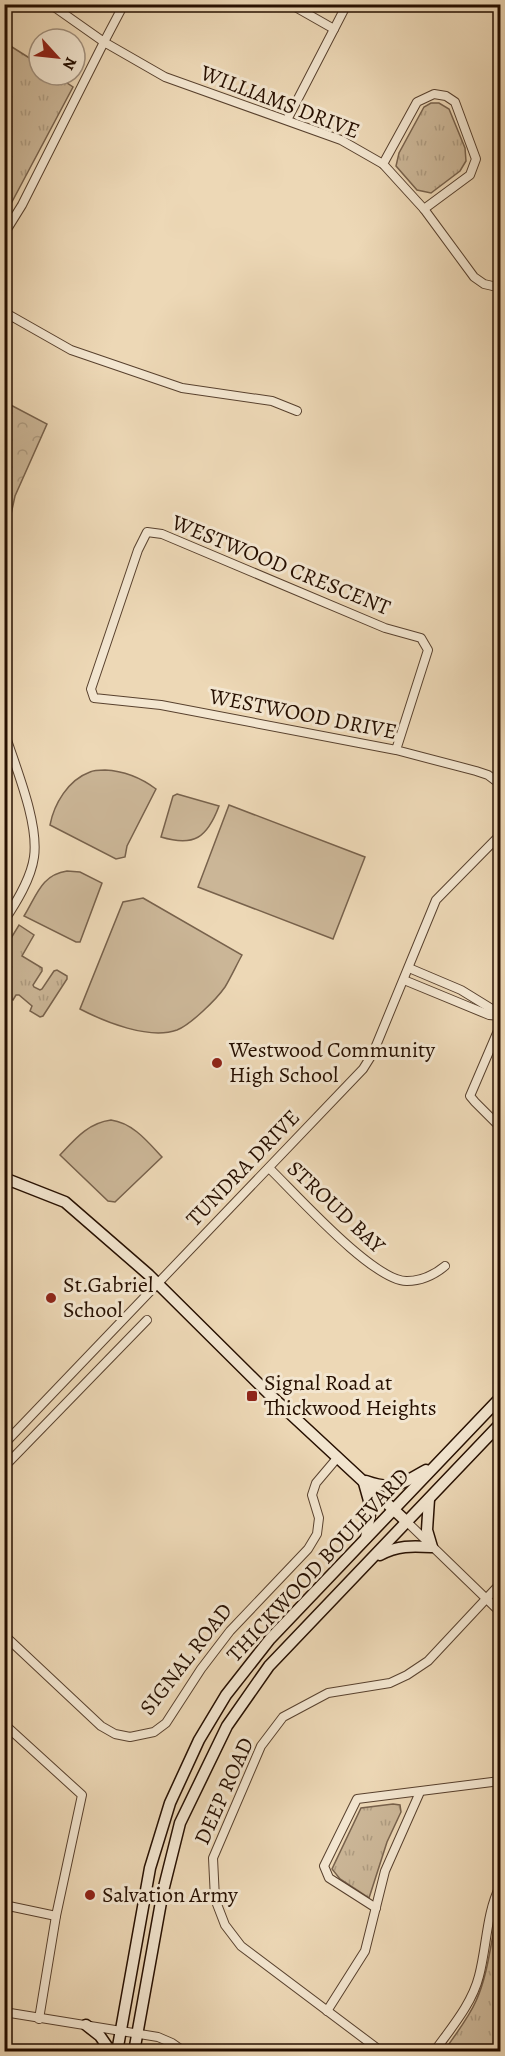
<svg xmlns="http://www.w3.org/2000/svg" width="505" height="2056" viewBox="0 0 505 2056" font-family="Alegreya,serif">
	<style>
		.forest { fill: url(#forest-crowns); stroke: #78624c; stroke-width: 1.5 }
		.park { fill: url(#park-tufts); stroke: #78624c; stroke-width: 1.5 }
		.pitch { fill: #cbb697; stroke: #78624c; stroke-width: 1.5 }
		.lines { fill: none; stroke-linecap: round; stroke-linejoin: round }
		.street-casing { stroke: #58412e; stroke-width: 10 }
		.secondary-casing { stroke: #260f00; stroke-width: 13 }
		.street { stroke: #f3e6d0; stroke-width: 8 }
		.secondary { stroke: #f3e6d0; stroke-width: 10 }
		.poi-dot { fill: #8f2418; stroke: #f3e6d0; stroke-width: 2 }
		.labels { text-anchor: middle; dominant-baseline: central; stroke-width: 6; stroke-linejoin: round; paint-order: stroke }
		.street-label { font-size: 22px; fill: #260f00; stroke: #f3e6d0 }
		.poi-label { font-size: 22px; fill: #260f00; stroke: #f3e6d0; text-anchor: start }
	</style>
	<defs>
		<pattern id="forest-crowns" width="20" height="18" patternUnits="userSpaceOnUse" patternTransform="scale(1.5)"><rect width="20" height="18" fill="#cbb697"/><path d="M2 6a3 3 0 1 1 6 0M12 15a3 3 0 1 1 6 0" fill="none" stroke="#ae9b80"/></pattern>
		<pattern id="park-tufts" width="24" height="20" patternUnits="userSpaceOnUse" patternTransform="scale(1.5)"><rect width="24" height="20" fill="#cbb697"/><path d="M3 7l-1-3M5 7V3M7 7l1-3M15 17l-1-3M17 17v-4M19 17l1-3" fill="none" stroke="#ae9b80"/></pattern>
	</defs>
	<rect width="100%" height="100%" fill="#edd8b6"/>
	<filter id="stains"><feTurbulence type="fractalNoise" baseFrequency=".00333" numOctaves="4"/><feColorMatrix values="0 0 0 0 .2 0 0 0 0 .09 0 0 0 0 .02 0 0 0 .5 -.17"/></filter>
	<radialGradient id="worn" r=".72"><stop offset=".6" stop-color="#630" stop-opacity="0"/><stop offset="1" stop-color="#630" stop-opacity=".3"/></radialGradient>
	<!-- forest -->
	<polygon class="forest" points="5,402 47,424 15,496 5,542"/>
	<!-- park -->
	<g class="park">
		<polygon points="4,42 39,64 39,75 55,75 73,87 5,215"/>
		<polygon points="431,103 439,103 449,109 465,148 466,161 460,171 431,193 417,190 396,166 399,153 424,107"/>
		<polygon points="19,925 34,935 22,956 42,968 42,971 33,985 34,987 40,990 42,989 54,971 57,970 67,976 67,979 43,1016 40,1017 30,1011 32,1006 19,995 16,995 13,1000 5,995 5,948"/>
		<polygon points="393,1804 400,1805 401,1812 387,1842 369,1898 340,1879 332,1869 361,1808"/>
		<path d="M500 1902V2051H444C455 2035 468 2019 476 2001 490 1970 491 1934 500 1902Z"/>
	</g>
	<!-- pitch -->
	<g class="pitch">
		<path d="M105 770C125 771 140 777 156 789L127 846 125 857 116 859 50 825C54 804 68 780 90 772 94 770 101 770 105 770Z"/>
		<path d="M177 794 219 806C207 838 194 847 161 837L173 796Z"/>
		<polygon points="229,805 365,857 333,939 198,887"/>
		<path d="M67 871 80 872 102 883 80 942H76L24 916C37 895 41 875 67 871Z"/>
		<path d="M143 898 242 955C236 966 231 977 225 987 216 1000 190 1025 177 1030 149 1040 105 1022 80 1009L123 902Z"/>
		<path d="M111 1120C133 1123 148 1142 162 1157L115 1202 108 1201 60 1155C75 1139 88 1123 111 1120Z"/>
	</g>
	<g class="lines">
		<defs>
			<g id="street">
				<polyline points="50,4 104,42 124,4"/>
				<polyline points="290,4 334,29"/>
				<polyline points="287,120 347,4"/>
				<polyline points="383,164 417,102 434,94 446,96 455,102 476,159 470,175 424,209"/>
				<polyline points="4,234 22,205 104,42 165,77 341,140 383,164 424,209 474,277 484,284 497,287 500,284"/>
				<polyline points="4,312 71,350 182,388 272,401 297,411"/>
				<path d="M4 731C15 766 39 822 34 857 31 879 16 903 4 921"/>
				<polyline points="396,750 428,650 421,638 385,628 162,534 147,532 138,550 91,689 94,698 161,705 396,750 476,771 488,775 500,784"/>
				<polyline points="409,968 461,990 500,1014"/>
				<polyline points="404,980 489,1015 500,1016"/>
				<polyline points="500,1026 470,1096 475,1102 500,1127"/>
				<path d="M269 1168C295 1193 374 1282 407 1281 422 1281 434 1275 445 1266"/>
				<polyline points="4,1444 363,1069 373,1053 436,900 500,835"/>
				<polyline points="4,1467 147,1320"/>
				<polyline points="407,1522 500,1612"/>
				<polyline points="4,1635 101,1726 115,1734 130,1737 154,1732 166,1723 201,1669 230,1631 308,1549 317,1534 319,1518 312,1495 316,1483 338,1457"/>
				<polyline points="4,1724 82,1795 56,1916 39,2019"/>
				<polyline points="4,1905 56,1916"/>
				<polyline points="376,1908 329,1878 324,1866 357,1799 500,1781"/>
				<polyline points="327,2011 365,1951 385,1871 420,1792"/>
				<polyline points="4,2012 158,2037 172,2043 185,2052"/>
				<polyline points="382,2052 241,1946 225,1925 215,1899 213,1858 261,1746 283,1717 328,1693 390,1683 407,1675 428,1661 500,1584"/>
				<path d="M434 2052C451 2028 472 2004 479 1976 487 1946 486 1914 500 1886"/>
			</g>
			<g id="secondary">
				<polyline points="4,1178 65,1202 149,1275 268,1393 407,1522"/>
				<path d="M366 1481C394 1491 402 1484 426 1470"/>
				<polyline points="364,1483 371,1508 366,1538"/>
				<path d="M380 1555C397 1545 413 1546 432 1547L427 1530 429 1499"/>
				<polyline points="86,2025 100,2036 111,2052"/>
				<polyline points="117,2052 150,1868 170,1803 199,1740 226,1695 270,1639 500,1398"/>
				<polyline points="134,2052 163,1891 180,1823 227,1726 269,1666 500,1424"/>
			</g>
		</defs>
		<!-- street casing -->
		<use href="#street" class="street-casing"/>
		<!-- secondary casing -->
		<use href="#secondary" class="secondary-casing"/>
		<!-- street -->
		<use href="#street" class="street"/>
		<!-- secondary -->
		<use href="#secondary" class="secondary"/>
	</g>
	<!-- markers -->
	<g class="poi-dot">
		<circle cx="217" cy="1063" r="6"/>
		<circle cx="51" cy="1298" r="6"/>
		<rect x="246" y="1390" width="12" height="12" rx="3"/>
		<circle cx="90" cy="1895" r="6"/>
	</g>
	<g class="labels">
		<!-- street labels -->
		<g class="street-label">
			<text transform="translate(280 102) rotate(21)">WILLIAMS DRIVE</text>
			<text transform="translate(281 565) rotate(22)">WESTWOOD CRESCENT</text>
			<text transform="translate(303 714) rotate(11)">WESTWOOD DRIVE</text>
			<text transform="translate(243 1168) rotate(-46)">TUNDRA DRIVE</text>
			<text transform="translate(336 1207) rotate(43)">STROUD BAY</text>
			<text transform="translate(318 1565) rotate(-47)">THICKWOOD BOULEVARD</text>
			<text transform="translate(186 1659) rotate(-52)">SIGNAL ROAD</text>
			<text transform="translate(224 1791) rotate(-66)">DEEP ROAD</text>
		</g>
		<!-- poi labels -->
		<g class="poi-label">
			<text x="229" y="1050">Westwood Community<tspan x="229" dy="25">High School</tspan></text>
			<text x="63" y="1285">St.Gabriel<tspan x="63" dy="25">School</tspan></text>
			<text x="264" y="1383">Signal Road at<tspan x="264" dy="25">Thickwood Heights</tspan></text>
			<text x="102" y="1895">Salvation Army</text>
		</g>
	</g>
	<!-- margin -->
	<rect width="505" height="2056" fill="none" stroke="#edd8b6" stroke-width="24"/>
	<rect x="6" y="6" width="493" height="2044" fill="none" stroke="#260f00" stroke-width="3"/>
	<rect x="12" y="12" width="481" height="2032" fill="none" stroke="#260f00" stroke-width="1.5"/>
	<!-- north arrow -->
	<g transform="translate(57 57) rotate(117)"><circle r="28" fill="#f3e6d0" stroke="#a1907d" stroke-width="1.5"/>
	<path d="M0-4.5L10 22L0 15L-10 22Z" fill="#8f2418"/>
	<text y="-9" font-size="16" font-weight="bold" text-anchor="middle" fill="#260f00">N</text>
	</g>
	<rect width="100%" height="100%" filter="url(#stains)"/>
	<rect width="100%" height="100%" fill="url(#worn)"/>
</svg>
